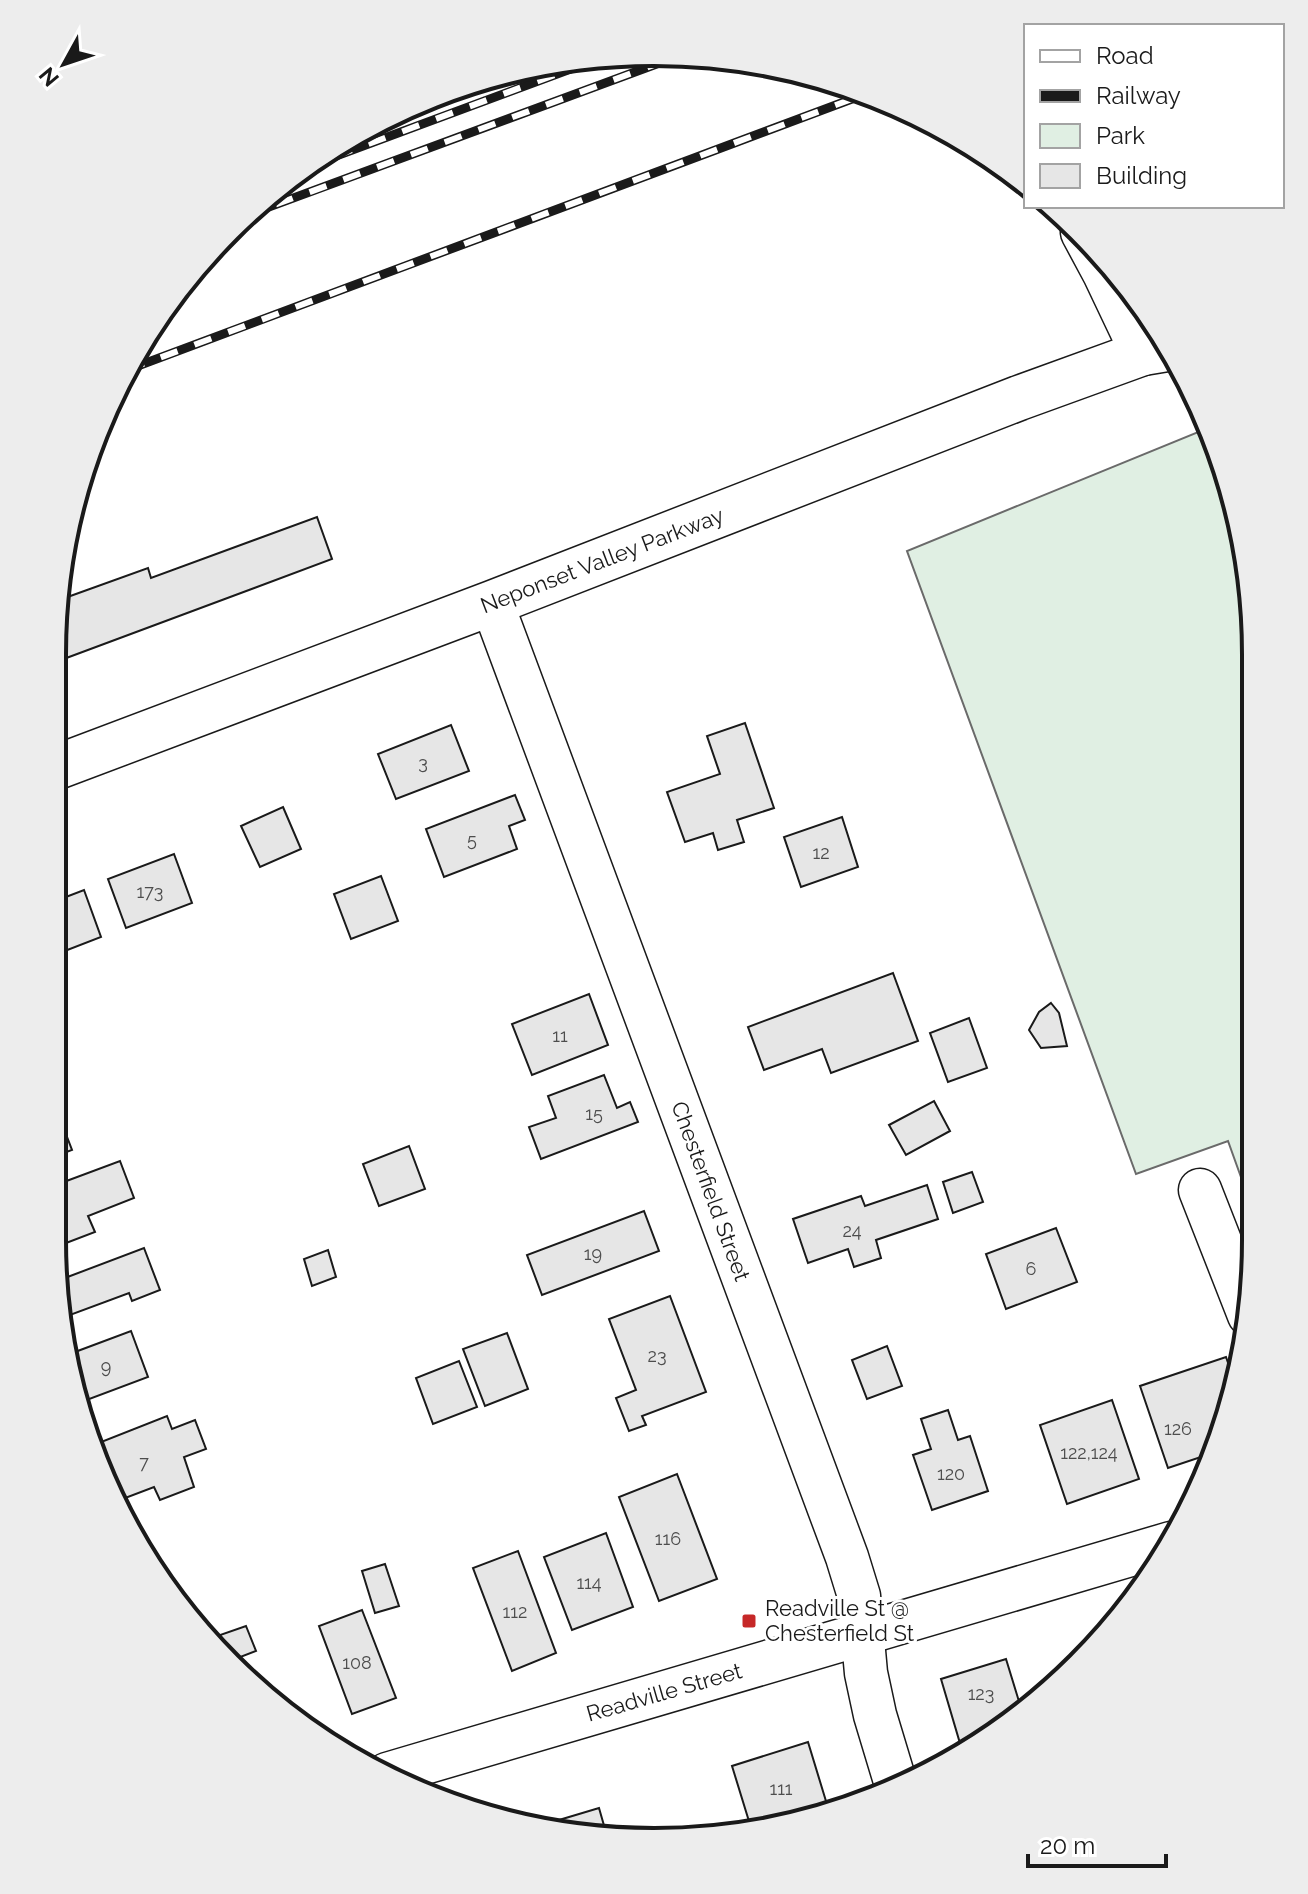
<svg xmlns="http://www.w3.org/2000/svg" width="1308" height="1894" viewBox="0 0 1308 1894" font-family="Raleway,sans-serif">
	<style>
		.green { fill: #e0efe3; stroke: #6a6a6a; stroke-width: 2 }
		.building { fill: #e6e6e6; stroke: #1a1a1a; stroke-width: 2 }
		.lines { fill: none; stroke-linecap: round; stroke-linejoin: round }
		.minor-casing { stroke: #1a1a1a; stroke-width: 45 }
		.secondary-casing { stroke: #1a1a1a; stroke-width: 47 }
		.primary-casing { stroke: #1a1a1a; stroke-width: 47 }
		.minor { stroke: #fff; stroke-width: 42 }
		.secondary { stroke: #fff; stroke-width: 44 }
		.primary { stroke: #fff; stroke-width: 44 }
		.rail-casing { stroke: #1a1a1a; stroke-width: 9 }
		.rail { stroke: #fff; stroke-width: 6; stroke-dasharray: 18; stroke-linecap: butt }
		.poi-dot { fill: #c62828; stroke: #fff; stroke-width: 3 }
		.labels { text-anchor: middle; dominant-baseline: central; stroke-width: 6; stroke-linejoin: round; paint-order: stroke }
		.number-label { font-size: 18px; fill: #4d4d4d }
		.street-label { font-size: 22px; fill: #1a1a1a; stroke: #fff }
		.poi-label { font-size: 22px; fill: #1a1a1a; stroke: #fff; text-anchor: start }
		.rim { fill: none; stroke: #1a1a1a; stroke-width: 4 }
	</style>
	<rect width="100%" height="100%" fill="#fff"/>
	<!-- green -->
	<polygon class="green" points="1208,428 1245,537 1256,1219 1228,1141 1136,1174 907,551"/>
	<!-- building -->
	<g class="building">
		<polygon points="317,517 332,559 61,660 62,599 148,568 151,578"/>
		<polygon points="745,723 774,808 737,820 744,842 718,850 713,833 685,842 667,792 720,774 707,736"/>
		<polygon points="451,725 469,771 396,799 378,754"/>
		<polygon points="515,795 525,820 509,826 517,849 444,877 426,829"/>
		<polygon points="283,807 301,849 260,867 241,826"/>
		<polygon points="842,817 858,867 801,887 784,837"/>
		<polygon points="174,854 192,903 126,928 108,879"/>
		<polygon points="381,876 398,921 351,939 334,894"/>
		<polygon points="84,890 101,937 57,954 58,900"/>
		<polygon points="893,973 918,1041 831,1073 822,1049 764,1070 748,1027"/>
		<polygon points="589,994 608,1045 532,1075 512,1024"/>
		<polygon points="1051,1003 1059,1013 1067,1046 1041,1048 1029,1030 1039,1012"/>
		<polygon points="969,1018 987,1068 948,1082 930,1033"/>
		<polygon points="604,1075 617,1108 630,1102 638,1122 541,1159 529,1127 556,1118 548,1096"/>
		<polygon points="934,1101 950,1131 906,1155 889,1125"/>
		<polygon points="59,1116 72,1150 53,1157 54,1118"/>
		<polygon points="409,1146 425,1189 379,1206 363,1164"/>
		<polygon points="120,1161 134,1198 88,1216 95,1232 53,1248 53,1186"/>
		<polygon points="972,1172 983,1202 953,1213 943,1182"/>
		<polygon points="927,1185 938,1219 876,1240 881,1258 854,1267 848,1249 808,1263 793,1219 861,1196 865,1206"/>
		<polygon points="644,1211 659,1251 542,1295 527,1255"/>
		<polygon points="1056,1228 1077,1282 1006,1309 986,1254"/>
		<polygon points="144,1248 160,1290 132,1301 129,1293 62,1318 57,1281"/>
		<polygon points="328,1250 336,1277 312,1286 304,1259"/>
		<polygon points="670,1296 706,1392 642,1416 646,1425 629,1431 616,1398 636,1390 609,1319"/>
		<polygon points="131,1331 148,1377 76,1404 73,1396 67,1355"/>
		<polygon points="507,1333 528,1389 485,1406 463,1349"/>
		<polygon points="887,1346 902,1386 867,1399 852,1360"/>
		<polygon points="1226,1357 1236,1386 1216,1452 1168,1468 1140,1386"/>
		<polygon points="459,1361 477,1407 433,1424 416,1378"/>
		<polygon points="1112,1400 1139,1479 1067,1504 1040,1425"/>
		<polygon points="948,1410 958,1440 970,1436 988,1491 932,1510 913,1455 931,1449 921,1419"/>
		<polygon points="167,1416 172,1429 195,1420 206,1449 184,1457 194,1487 160,1500 154,1487 120,1500 96,1444"/>
		<polygon points="677,1474 717,1579 659,1601 619,1497"/>
		<polygon points="606,1533 633,1607 572,1630 544,1557"/>
		<polygon points="518,1551 556,1653 512,1671 473,1568"/>
		<polygon points="385,1564 399,1606 375,1613 362,1571"/>
		<polygon points="362,1610 396,1698 352,1714 319,1626"/>
		<polygon points="246,1626 256,1651 230,1661 220,1635"/>
		<polygon points="1006,1659 1021,1708 962,1750 941,1679"/>
		<polygon points="808,1742 829,1811 771,1831 752,1831 732,1766"/>
		<polygon points="599,1808 607,1836 576,1837 551,1830 549,1823"/>
	</g>
	<g class="lines">
		<defs>
			<g id="minor">
				<polyline points="492,603 847,1557 859,1596 866,1673 875,1715 897,1788"/>
				<polyline points="1200,1190 1249,1315"/>
				<polyline points="387,1774 1171,1543"/>
			</g>
			<polyline id="secondary" points="60,766 492,603 1019,398 1143,353"/>
			<polyline id="primary" points="1083,232 1105,273 1143,353 1167,349"/>
		</defs>
		<!-- minor casing -->
		<use href="#minor" class="minor-casing"/>
		<!-- secondary casing -->
		<use href="#secondary" class="secondary-casing"/>
		<!-- primary casing -->
		<use href="#primary" class="primary-casing"/>
		<!-- minor -->
		<use href="#minor" class="minor"/>
		<!-- secondary -->
		<use href="#secondary" class="secondary"/>
		<!-- primary -->
		<use href="#primary" class="primary"/>
		<defs>
			<g id="rail">
				<polyline points="301,169 603,57"/>
				<polyline points="242,217 681,55"/>
				<polyline points="127,370 868,93"/>
			</g>
		</defs>
		<!-- rail casing -->
		<use href="#rail" class="rail-casing"/>
		<!-- rail -->
		<use href="#rail" class="rail"/>
	</g>
	<!-- markers -->
	<rect class="poi-dot" x="741" y="1613" width="16" height="16" rx="4"/>
	<g class="labels">
		<!-- number labels -->
		<g class="number-label">
			<text x="423" y="762">3</text>
			<text x="472" y="839">5</text>
			<text x="821" y="852">12</text>
			<text x="150" y="891">173</text>
			<text x="560" y="1035">11</text>
			<text x="594" y="1113">15</text>
			<text x="852" y="1230">24</text>
			<text x="593" y="1253">19</text>
			<text x="1031" y="1268">6</text>
			<text x="657" y="1355">23</text>
			<text x="106" y="1366">9</text>
			<text x="1178" y="1428">126</text>
			<text x="1089" y="1452">122,124</text>
			<text x="144" y="1462">7</text>
			<text x="951" y="1473">120</text>
			<text x="668" y="1538">116</text>
			<text x="589" y="1582">114</text>
			<text x="515" y="1611">112</text>
			<text x="357" y="1662">108</text>
			<text x="981" y="1693">123</text>
			<text x="781" y="1788">111</text>
		</g>
		<!-- street labels -->
		<g class="street-label">
			<text transform="translate(602 560) rotate(-21)">Neponset Valley Parkway</text>
			<text transform="translate(711 1191) rotate(70)">Chesterfield Street</text>
			<text transform="translate(664 1692) rotate(-16)">Readville Street</text>
		</g>
		<!-- poi labels -->
		<g class="poi-label">
			<text x="765" y="1608">Readville St @<tspan x="765" dy="25">Chesterfield St</tspan></text>
		</g>
	</g>
	<!-- crop -->
	<path d="M0 0H1308V1894H0ZM654 66H654A588 588 0 0 1 1242 654V1240A588 588 0 0 1 654 1828H654A588 588 0 0 1 66 1240V654A588 588 0 0 1 654 66Z" fill="#ededed" fill-rule="evenodd"/>
	<path class="rim" d="M654 66H654A588 588 0 0 1 1242 654V1240A588 588 0 0 1 654 1828H654A588 588 0 0 1 66 1240V654A588 588 0 0 1 654 66Z"/>
	<!-- legend -->
	<rect x="1024" y="24" width="260" height="184" fill="#ffffff" stroke="#a3a3a3" stroke-width="2"/>
	<rect x="1040" y="50" width="40" height="12" fill="#ffffff" stroke="#a3a3a3" stroke-width="2"/>
	<text x="1096" y="64" font-size="24" fill="#1a1a1a">Road</text>
	<rect x="1040" y="90" width="40" height="12" fill="#1a1a1a" stroke="#a3a3a3" stroke-width="2"/>
	<text x="1096" y="104" font-size="24" fill="#1a1a1a">Railway</text>
	<rect x="1040" y="124" width="40" height="24" fill="#e0efe3" stroke="#a3a3a3" stroke-width="2"/>
	<text x="1096" y="144" font-size="24" fill="#1a1a1a">Park</text>
	<rect x="1040" y="164" width="40" height="24" fill="#e6e6e6" stroke="#a3a3a3" stroke-width="2"/>
	<text x="1096" y="184" font-size="24" fill="#1a1a1a">Building</text>
	<!-- north arrow -->
	<g transform="translate(64 64) rotate(230)" stroke="#ffffff" stroke-width="6" paint-order="stroke">
	<path d="M0-6L14 30L0 20L-14 30Z" fill="#1a1a1a"/>
	<text y="-12" font-size="22" font-weight="bold" text-anchor="middle" fill="#1a1a1a">N</text>
	</g>
	<!-- scale -->
	<path d="M1028 1854v12h138v-12" fill="none" stroke="#1a1a1a" stroke-width="4"/>
	<text x="1040" y="1854" font-size="24" fill="#1a1a1a" stroke="#ffffff" stroke-width="6" paint-order="stroke">20 m</text>
</svg>
